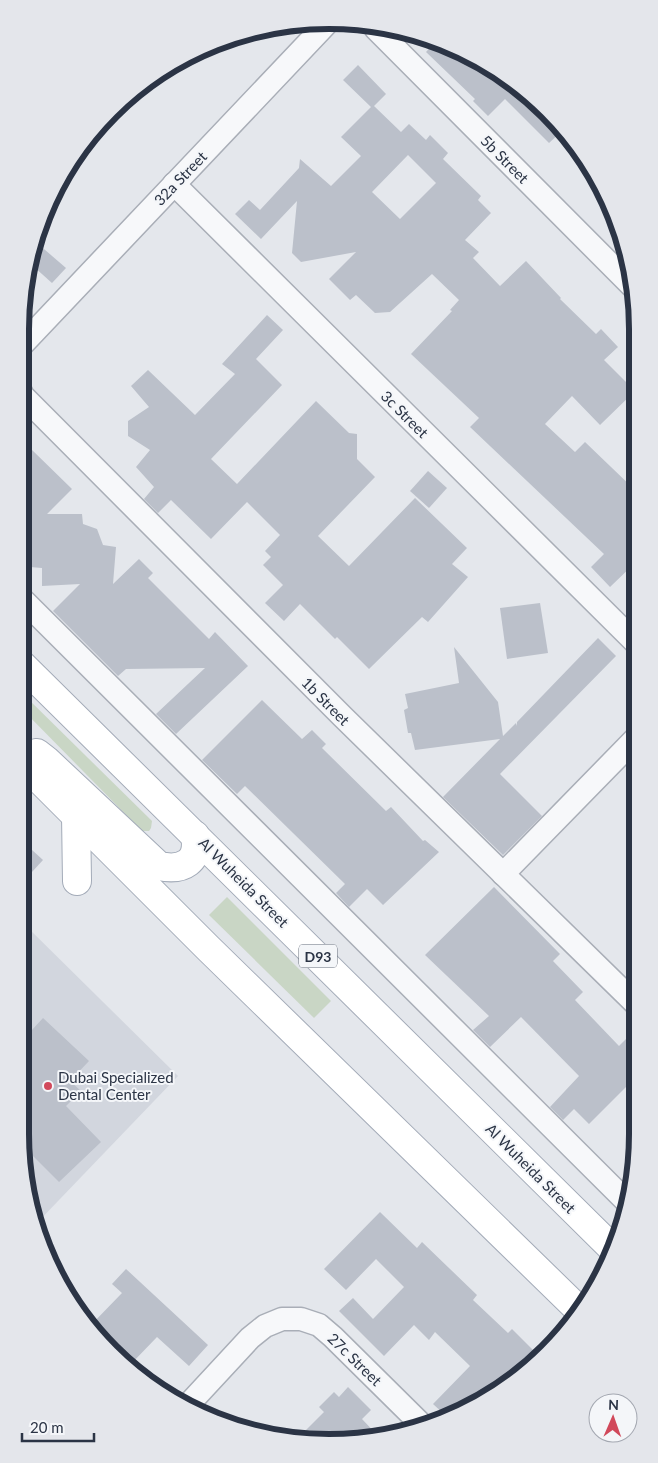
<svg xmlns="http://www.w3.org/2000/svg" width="658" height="1463" viewBox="0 0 658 1463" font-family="Lato,sans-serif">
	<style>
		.built { fill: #d2d6de }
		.green { fill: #c9d6c5 }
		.building { fill: #bbc0ca; fill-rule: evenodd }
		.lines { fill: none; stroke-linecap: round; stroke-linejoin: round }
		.street-casing { stroke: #a9aeb7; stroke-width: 25 }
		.primary-casing { stroke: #a3abb8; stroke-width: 30 }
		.street { stroke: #f7f8fa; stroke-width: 22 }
		.primary { stroke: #fff; stroke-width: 28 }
		.poi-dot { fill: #d1495b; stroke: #f4f6f9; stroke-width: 2 }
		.labels { text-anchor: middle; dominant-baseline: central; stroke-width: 4; stroke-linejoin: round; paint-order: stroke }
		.shield { fill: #f4f6f9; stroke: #676e7b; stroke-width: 1 }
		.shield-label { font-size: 14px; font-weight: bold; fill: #2b3445 }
		.street-label { font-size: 15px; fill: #2b3445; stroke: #f4f6f9 }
		.poi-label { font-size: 15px; fill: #2b3445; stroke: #f4f6f9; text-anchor: start }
		.rim { fill: none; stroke: #2b3445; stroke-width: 6 }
	</style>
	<rect width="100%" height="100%" fill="#e4e7ec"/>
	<!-- built -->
	<polygon class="built" points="23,923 178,1076 35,1225 20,1134 20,926"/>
	<!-- green -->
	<g class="green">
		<polygon points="20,691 152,821 151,828 149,831 142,831 20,707"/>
		<polygon points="227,897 331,1001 314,1018 209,915"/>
	</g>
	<!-- building -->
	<g class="building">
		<polygon points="436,41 447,43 517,84 563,130 549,143 505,99 488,116 473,101 475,99 426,52"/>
		<path d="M358 65 386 94 374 106 401 132 409 124 426 140 430 135 448 153 443 159 481 196 478 200 491 213 465 240 479 252 473 258 500 286 526 261 561 298 560 299 596 334 601 329 618 347 604 360 635 391 600 425 572 396 545 424 575 452 585 442 636 491V562L610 587 591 567 604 554 470 427 479 418 411 354 452 311 450 310 459 300 432 274 390 312 375 313 356 295 350 300 329 279 356 252 301 262 292 253 297 201 261 239 235 214 249 200 260 210 299 168 300 159 331 186 361 156 341 137 371 107 343 80ZM408 155 436 183 400 219 372 192Z"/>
		<polygon points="37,243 66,268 52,283 33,266"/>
		<polygon points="267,315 283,330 256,359 282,385 211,459 237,484 316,401 349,433 357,434 357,459 375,477 318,536 349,566 415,498 467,548 452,564 468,577 428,622 422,617 369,669 337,637 335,639 300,604 284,621 265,603 283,585 263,565 271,557 265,551 280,535 247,502 211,539 171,500 158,513 144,499 154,487 136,467 150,450 128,436 128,421 149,407 131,386 148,370 195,415 235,374 222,364"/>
		<polygon points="31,449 72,489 47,514 82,514 83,524 97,529 103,545 116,547 113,584 139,559 153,573 148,578 209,639 215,632 248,666 176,734 156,714 205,668 126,669 118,676 53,611 80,584 42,586 42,568 30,567 29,532 20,541 20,461"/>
		<polygon points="428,471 447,488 429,508 410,491"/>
		<polygon points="540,603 548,653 507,659 500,608"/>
		<polygon points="598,638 616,656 500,774 542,816 503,855 443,797 500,739 415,750 411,733 408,733 404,710 408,708 405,694 459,683 454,647 498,702 503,736 516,723 517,726 517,722"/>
		<polygon points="262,700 302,739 312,730 326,744 322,748 386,811 391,807 423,841 425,840 439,852 383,905 367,889 349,907 336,893 345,884 245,786 237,794 202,760"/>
		<polygon points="20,839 43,860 20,885"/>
		<polygon points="494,887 560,954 553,961 583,992 575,1000 619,1046 627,1038 638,1048 638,1075 589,1124 574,1109 563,1120 550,1107 579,1076 521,1017 490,1047 473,1030 489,1016 425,955"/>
		<polygon points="43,1018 89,1061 70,1081 81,1091 66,1106 101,1142 59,1182 22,1145 20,1134 20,1043"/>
		<polygon points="380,1212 417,1248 422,1242 477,1295 473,1300 508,1333 512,1329 539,1356 483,1402 446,1416 433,1404 470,1366 435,1332 429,1340 414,1325 384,1356 339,1311 353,1298 373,1319 404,1287 376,1259 346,1290 324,1269"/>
		<polygon points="126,1269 208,1345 189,1366 157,1337 130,1365 96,1338 90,1326 122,1293 112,1284"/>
		<polygon points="348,1387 371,1410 362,1419 379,1437 299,1437 324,1412 319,1407 334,1392 339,1397"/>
	</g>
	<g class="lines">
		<defs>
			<g id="street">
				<polyline points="376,29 635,289"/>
				<polyline points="174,184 636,643"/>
				<polyline points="20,347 330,20"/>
				<polyline points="20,390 23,396 343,717 638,1006"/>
				<polyline points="20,597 625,1200"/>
				<polyline points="503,874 637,737"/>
				<polyline points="187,1406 250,1338 265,1326 282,1319 301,1319 319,1325 333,1337 422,1425"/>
			</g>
			<g id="primary">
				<polyline points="20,663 615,1251"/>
				<path d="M37 753 46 760 159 866C183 871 200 862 195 835"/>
				<polyline points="20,760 208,948 579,1310"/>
				<polyline points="76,815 77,881"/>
			</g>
		</defs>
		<!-- street casing -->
		<use href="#street" class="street-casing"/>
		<!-- primary casing -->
		<use href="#primary" class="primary-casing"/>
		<!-- street -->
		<use href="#street" class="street"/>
		<!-- primary -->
		<use href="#primary" class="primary"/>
	</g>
	<!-- markers -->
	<circle class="poi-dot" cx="48" cy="1086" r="5"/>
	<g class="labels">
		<!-- shield labels -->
		<rect class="shield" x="299" y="944.5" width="38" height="23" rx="4"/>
		<g class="shield-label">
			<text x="318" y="956">D93</text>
		</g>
		<!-- street labels -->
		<g class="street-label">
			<text transform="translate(505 159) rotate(45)">5b Street</text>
			<text transform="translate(180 178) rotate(-46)">32a Street</text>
			<text transform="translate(405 414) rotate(45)">3c Street</text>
			<text transform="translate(326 701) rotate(45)">1b Street</text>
			<text transform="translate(244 882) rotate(45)">Al Wuheida Street</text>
			<text transform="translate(531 1168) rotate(45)">Al Wuheida Street</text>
			<text transform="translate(355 1359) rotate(44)">27c Street</text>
		</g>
		<!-- poi labels -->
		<g class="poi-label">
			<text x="58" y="1077">Dubai Specialized<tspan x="58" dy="17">Dental Center</tspan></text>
		</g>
	</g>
	<!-- crop -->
	<path d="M0 0H658V1463H0ZM329 29H329A300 300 0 0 1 629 329V1134A300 300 0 0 1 329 1434H329A300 300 0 0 1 29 1134V329A300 300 0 0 1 329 29Z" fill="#e4e6eb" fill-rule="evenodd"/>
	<path class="rim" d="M329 29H329A300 300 0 0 1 629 329V1134A300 300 0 0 1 329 1434H329A300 300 0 0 1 29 1134V329A300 300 0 0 1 329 29Z"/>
	<!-- north arrow -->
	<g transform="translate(613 1418) rotate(2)"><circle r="24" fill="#f4f6f9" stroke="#a4a8b1"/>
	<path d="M0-4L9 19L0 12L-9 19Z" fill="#d1495b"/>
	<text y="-8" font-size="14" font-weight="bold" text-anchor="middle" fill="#2b3445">N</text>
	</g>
	<!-- scale -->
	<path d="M22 1433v8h72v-8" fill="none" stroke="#2b3445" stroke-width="2.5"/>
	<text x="30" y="1433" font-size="15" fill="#2b3445" stroke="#f4f6f9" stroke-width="4" paint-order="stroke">20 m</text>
</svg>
